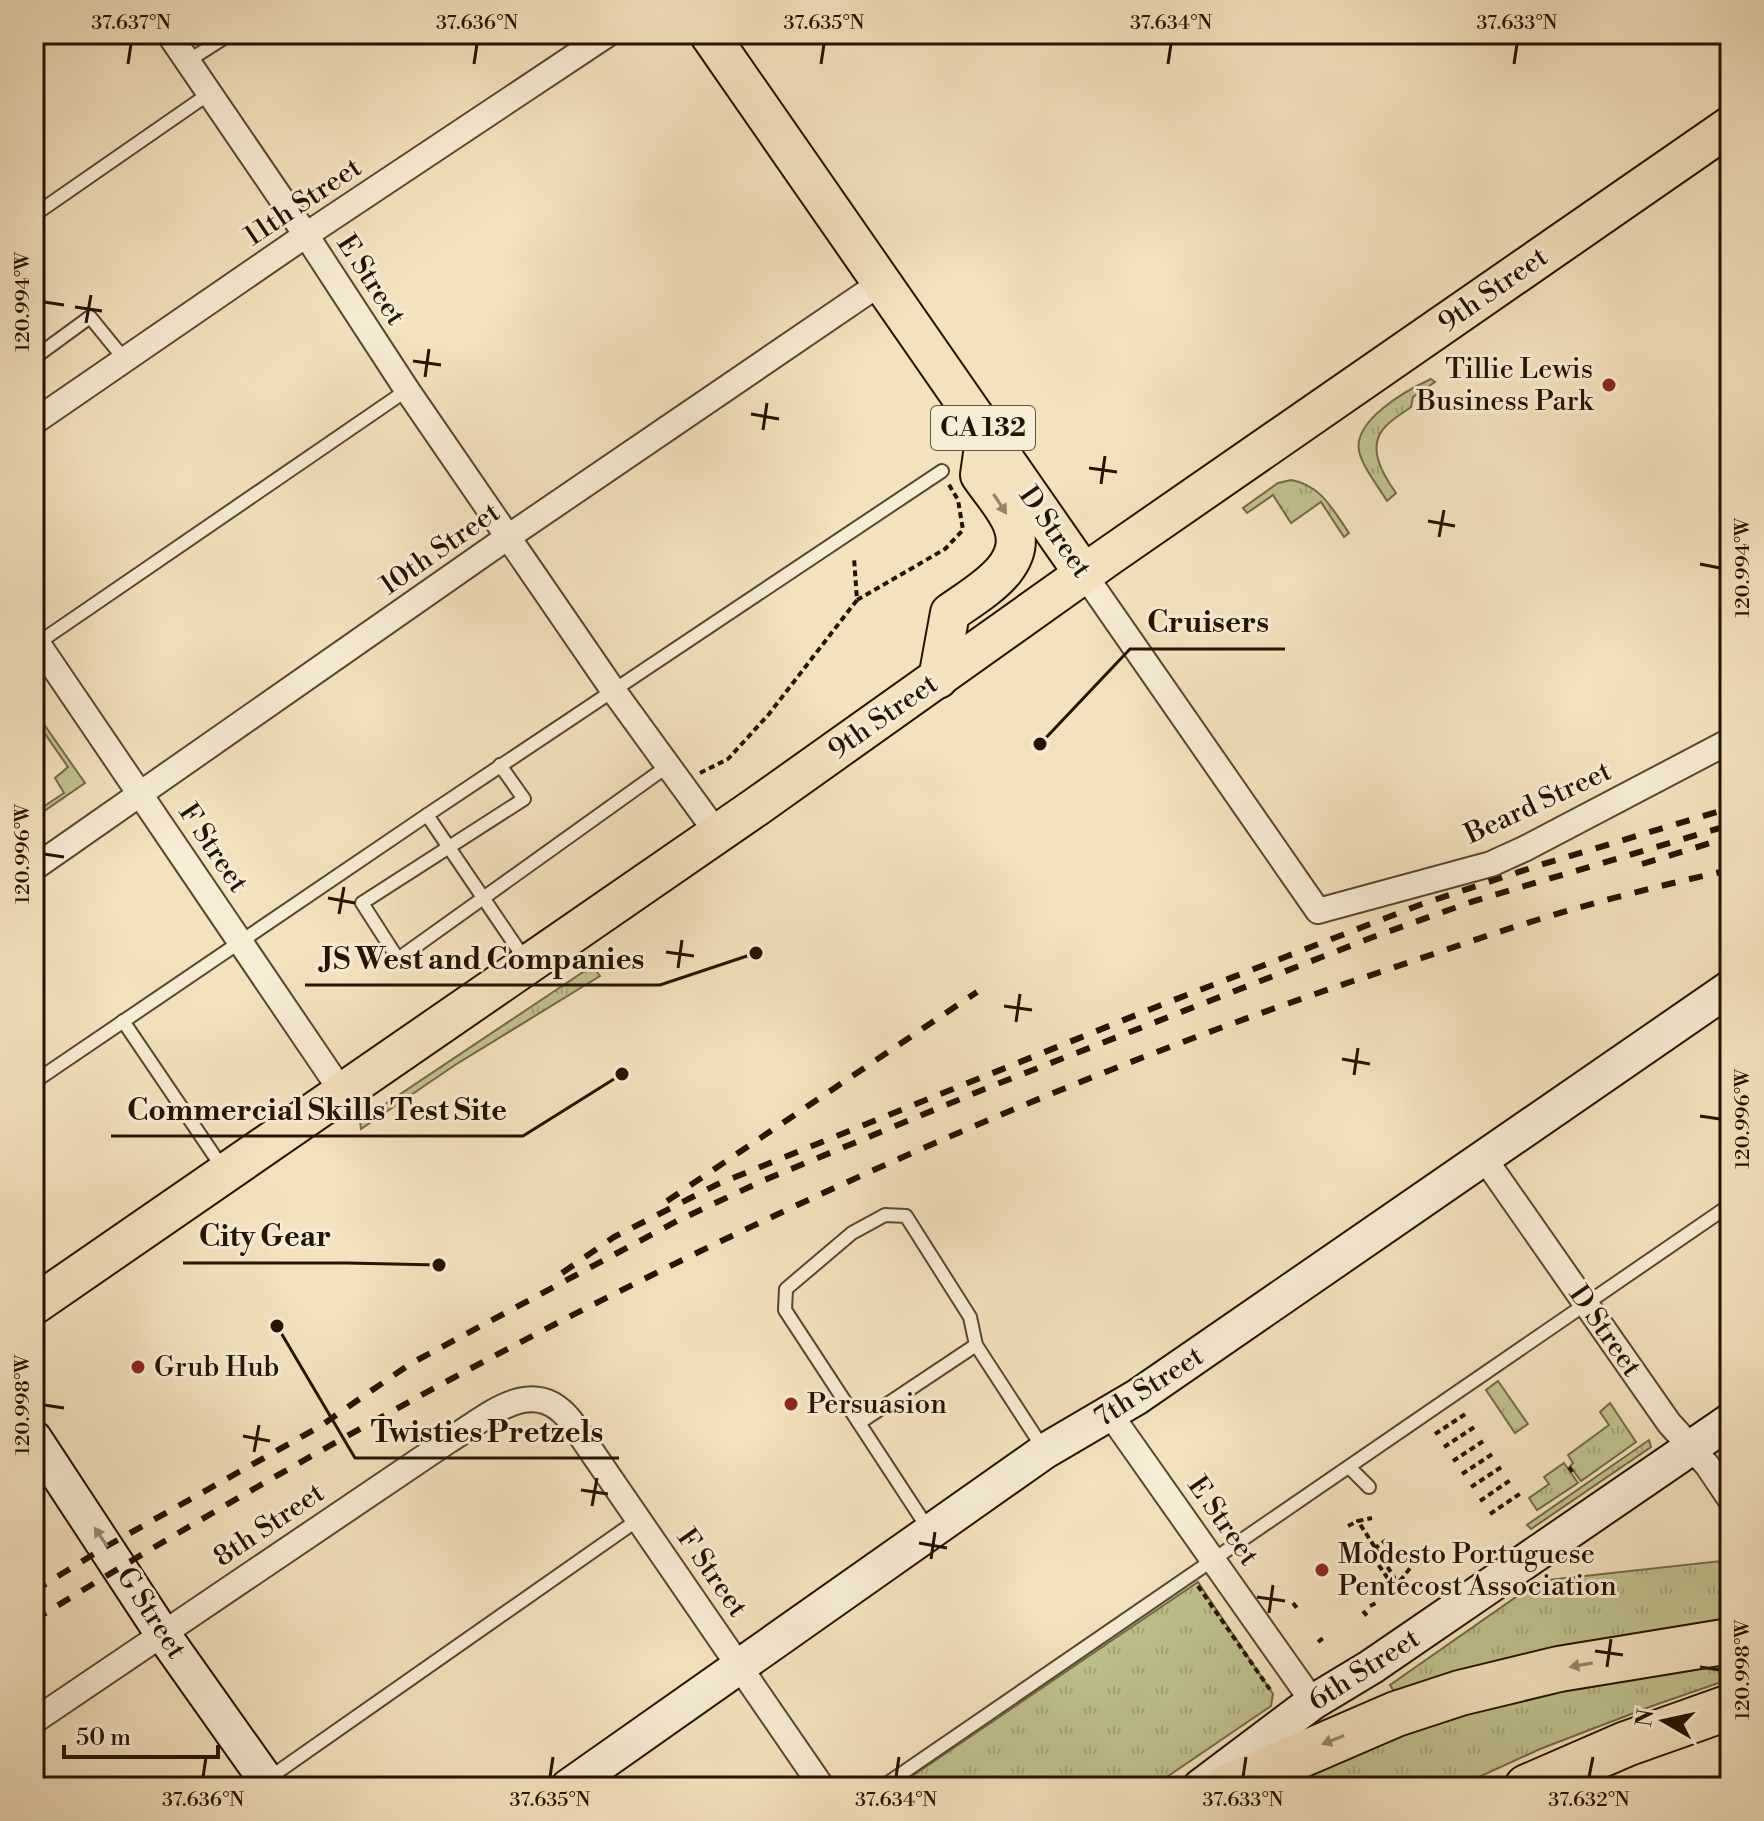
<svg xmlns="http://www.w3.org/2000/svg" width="1764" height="1821" viewBox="0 0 1764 1821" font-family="'Libre Bodoni',serif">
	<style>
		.grass { fill: url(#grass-tufts); stroke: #726a47; stroke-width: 2 }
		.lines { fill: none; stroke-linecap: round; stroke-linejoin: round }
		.lane-casing { stroke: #574730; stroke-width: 16 }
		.street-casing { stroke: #574730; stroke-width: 28 }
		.secondary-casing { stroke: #231300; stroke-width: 38 }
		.primary-casing { stroke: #231300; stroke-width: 42 }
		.highway-casing { stroke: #231300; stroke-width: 48 }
		.path { stroke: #231300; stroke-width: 4; stroke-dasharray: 6 4; stroke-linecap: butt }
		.lane { stroke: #f7ecd5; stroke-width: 12 }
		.street { stroke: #f7ecd5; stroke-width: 24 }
		.secondary { stroke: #f7ecd5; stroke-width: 34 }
		.primary { stroke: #f3e2be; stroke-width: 38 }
		.highway { stroke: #f3e2be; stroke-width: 44 }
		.rail { stroke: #231300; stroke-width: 6; stroke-dasharray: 14 14; stroke-linecap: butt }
		.oneway { fill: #958568 }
		.oneway2 { fill: #988a75 }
		.ticks { fill: none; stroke: #231300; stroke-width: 3 }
		.poi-dot { fill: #8f2418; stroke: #f7ecd5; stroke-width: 3 }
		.labels { text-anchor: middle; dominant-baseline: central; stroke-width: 6; stroke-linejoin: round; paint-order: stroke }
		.shield { fill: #f7ecd5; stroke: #635440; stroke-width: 2 }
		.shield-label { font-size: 26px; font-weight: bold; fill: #231300 }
		.street-label { font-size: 28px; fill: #231300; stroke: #f7ecd5 }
		.poi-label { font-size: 28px; fill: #231300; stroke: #f7ecd5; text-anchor: start }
		.leader { fill: none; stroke: #231300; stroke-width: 3 }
		.callout-dot { fill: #231300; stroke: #f7ecd5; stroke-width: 3 }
		.callout-label { font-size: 30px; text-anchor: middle; font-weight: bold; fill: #231300; stroke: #f7ecd5; stroke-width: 6; stroke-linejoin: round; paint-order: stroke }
		.neatline { fill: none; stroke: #231300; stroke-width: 3 }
		.ticks-label { font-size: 20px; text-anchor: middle; fill: #231300 }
	</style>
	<defs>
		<pattern id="grass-tufts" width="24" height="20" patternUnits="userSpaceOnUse" patternTransform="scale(2)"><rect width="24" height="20" fill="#c0c28e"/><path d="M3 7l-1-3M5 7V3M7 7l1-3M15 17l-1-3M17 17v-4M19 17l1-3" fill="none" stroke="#a5a679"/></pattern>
	</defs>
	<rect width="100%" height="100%" fill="#f3e2be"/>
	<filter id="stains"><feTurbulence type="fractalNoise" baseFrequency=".0025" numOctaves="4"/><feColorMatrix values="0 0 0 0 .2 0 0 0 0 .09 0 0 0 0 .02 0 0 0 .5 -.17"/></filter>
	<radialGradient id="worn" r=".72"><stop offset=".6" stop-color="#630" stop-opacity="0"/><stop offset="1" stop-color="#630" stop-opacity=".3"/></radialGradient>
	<!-- grass -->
	<g class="grass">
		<path d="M1431 379 1435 382 1413 397 1411 407C1403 413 1392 419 1385 427 1366 447 1383 475 1396 493L1387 501C1378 486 1363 468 1359 451 1353 420 1407 390 1431 379Z"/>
		<path d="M1291 480C1321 485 1333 510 1349 533L1344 537 1321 502 1291 523 1273 495 1247 513 1243 508 1278 483Z"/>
		<polygon points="34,710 85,783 34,818 34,813 64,793 55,778 68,767 34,718"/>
		<polygon points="592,966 600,976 455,1065 361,1129 360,1121"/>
		<polygon points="1498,1381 1528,1424 1515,1433 1486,1390"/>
		<polygon points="1610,1403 1636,1442 1581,1481 1570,1466 1573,1463 1568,1455 1609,1425 1600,1412"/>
		<polygon points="1649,1440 1651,1447 1531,1529 1527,1525"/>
		<polygon points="1564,1463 1578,1483 1537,1510 1529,1498 1549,1484 1544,1477"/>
		<polygon points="1730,1560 1730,1625 1398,1698 1390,1685 1539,1581"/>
		<polygon points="1198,1582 1273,1694 1271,1706 1152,1787 896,1787"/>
		<polygon points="1730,1654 1730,1679 1652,1706 1540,1749 1457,1787 1278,1787 1460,1710"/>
	</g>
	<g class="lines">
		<defs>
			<g id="lane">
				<polyline points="188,61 230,34"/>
				<polyline points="34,215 210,93"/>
				<polyline points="34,358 90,317 125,360"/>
				<polyline points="38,643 407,390"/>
				<polyline points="500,765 524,799 362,903 398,959 669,765"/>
				<polyline points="427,815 526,961"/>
				<polyline points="123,1021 224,1170"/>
				<polyline points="34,1082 427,815 942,471"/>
				<polyline points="859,1423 976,1345"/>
				<polyline points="1350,1468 1369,1487"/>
				<polyline points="929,1530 785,1310 786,1289 852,1233 885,1215 906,1216 970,1317 976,1345 1043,1448"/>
				<polyline points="269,1778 639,1519"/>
				<polyline points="882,1787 1730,1205"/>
			</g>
			<g id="street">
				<polyline points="169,34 306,235 407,390 613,690 717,833"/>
				<polyline points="34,422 306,235 608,34"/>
				<polyline points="1084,574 1318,911 1491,864 1524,849 1730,741"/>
				<polyline points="34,638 342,1092"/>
				<polyline points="34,868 508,537 882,282"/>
				<polyline points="1484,1158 1669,1423 1707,1465 1730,1499"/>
				<polyline points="1110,1414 1313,1702"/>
				<path d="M34 1721 448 1441C488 1417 532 1373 570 1420L822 1787"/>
			</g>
			<g id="secondary">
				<polyline points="34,1438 162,1633 271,1787"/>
				<polyline points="568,1787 1045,1451 1137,1397 1730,988"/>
				<polyline points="1200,1787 1313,1702 1371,1667 1730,1421"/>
			</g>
			<g id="primary">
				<polyline points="709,34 1084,574"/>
				<path d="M938 679 950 613C979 592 1030 566 1012 523 1005 506 990 490 980 475L986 432"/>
				<polyline points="34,1305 756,807 1109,556 1730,126"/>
			</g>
			<g id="highway">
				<polyline points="1227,1787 1396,1714 1460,1693 1559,1669 1730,1641"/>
				<polyline points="1527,1787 1626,1744 1730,1707"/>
			</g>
		</defs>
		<!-- lane casing -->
		<use href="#lane" class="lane-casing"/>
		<!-- street casing -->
		<use href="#street" class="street-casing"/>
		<!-- secondary casing -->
		<use href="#secondary" class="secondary-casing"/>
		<!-- primary casing -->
		<use href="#primary" class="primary-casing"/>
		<!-- highway casing -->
		<use href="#highway" class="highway-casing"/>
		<!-- path -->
		<g class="path">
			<polyline points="857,600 945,549 963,530 958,500 948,483"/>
			<polyline points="700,773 728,759 769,714 857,600 854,558"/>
			<polyline points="1435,1434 1467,1413"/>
			<polyline points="1444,1447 1476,1426"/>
			<polyline points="1453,1461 1485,1440"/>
			<polyline points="1569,1467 1573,1473"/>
			<polyline points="1462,1474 1494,1453"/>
			<polyline points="1471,1487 1503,1466"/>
			<polyline points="1480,1501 1512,1479"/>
			<polyline points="1490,1514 1521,1493"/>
			<polyline points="1348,1526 1358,1521"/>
			<polyline points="1374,1549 1386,1540"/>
			<polyline points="1367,1553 1369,1551 1389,1580 1394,1577 1358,1521 1372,1518"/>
			<polyline points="1400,1581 1414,1563 1431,1561"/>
			<polyline points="1198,1586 1271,1691"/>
			<polyline points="1293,1603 1297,1608"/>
			<polyline points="1370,1606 1378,1602"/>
			<polyline points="1363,1611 1368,1617"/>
			<polyline points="1318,1642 1326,1636"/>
		</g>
		<!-- lane -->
		<use href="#lane" class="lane"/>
		<!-- street -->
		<use href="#street" class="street"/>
		<!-- secondary -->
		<use href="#secondary" class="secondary"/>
		<!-- primary -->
		<use href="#primary" class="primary"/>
		<!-- highway -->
		<use href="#highway" class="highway"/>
		<!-- rail -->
		<g class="rail">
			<polyline points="1642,864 1730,837"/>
			<polyline points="667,1201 977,992"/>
			<polyline points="562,1273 614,1237 718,1184 1161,1005 1422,904 1540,865 1730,808"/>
			<polyline points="34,1591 107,1546 319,1427 410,1364 677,1221 762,1181 992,1086 1373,937 1471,902 1730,825"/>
			<path d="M34 1620C450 1364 889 1138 1353 981 1415 961 1477 938 1540 919 1602 900 1666 884 1730 870"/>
		</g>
	</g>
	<!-- one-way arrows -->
	<defs><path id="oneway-solid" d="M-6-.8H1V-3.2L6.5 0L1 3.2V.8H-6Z" transform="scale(2)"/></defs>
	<g class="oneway">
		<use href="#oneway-solid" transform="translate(1000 504) rotate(57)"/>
		<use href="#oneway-solid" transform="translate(1581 1665) rotate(170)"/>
		<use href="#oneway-solid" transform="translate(1333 1740) rotate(158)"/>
	</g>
	<use class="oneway2" href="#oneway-solid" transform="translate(101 1537) rotate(-124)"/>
	<!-- ticks -->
	<path class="ticks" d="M128 64 131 44M474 64 477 44M821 64 824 44M1168 64 1171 44M1514 64 1517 44M44 302 64 305M75 307 102 311M86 323 91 295M413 361 441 365M425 377 429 349M751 414 779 419M763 430 767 403M1089 468 1117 472M1101 484 1105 456M1428 521 1455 526M1439 537 1444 510M1700 564 1720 568M44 854 64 857M328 898 355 903M339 914 344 887M666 952 694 956M678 968 682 940M1004 1006 1032 1010M1016 1022 1020 994M1342 1059 1370 1064M1354 1075 1358 1048M1700 1116 1720 1119M44 1405 64 1408M243 1436 270 1441M254 1452 259 1425M581 1490 608 1494M592 1506 597 1478M919 1543 947 1548M931 1559 935 1532M1257 1597 1285 1601M1269 1613 1273 1585M1595 1651 1623 1655M1607 1667 1611 1639M1700 1667 1720 1670M203 1777 206 1757M550 1777 553 1757M896 1777 899 1757M1243 1777 1246 1757M1589 1777 1593 1757"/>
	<!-- markers -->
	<g class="poi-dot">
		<circle cx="1609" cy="385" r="8"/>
		<circle cx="138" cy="1367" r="8"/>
		<circle cx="791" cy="1404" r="8"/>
		<circle cx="1322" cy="1570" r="8"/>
	</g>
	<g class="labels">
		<!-- shield labels -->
		<rect class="shield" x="931" y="406" width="104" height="44" rx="6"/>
		<g class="shield-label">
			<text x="983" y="428">CA 132</text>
		</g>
		<!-- street labels -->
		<g class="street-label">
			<text transform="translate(303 202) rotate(-34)">11th Street</text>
			<text transform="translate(371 280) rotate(57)">E Street</text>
			<text transform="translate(1493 290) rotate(-35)">9th Street</text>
			<text transform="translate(1055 532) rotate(55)">D Street</text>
			<text transform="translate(440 549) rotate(-35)">10th Street</text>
			<text transform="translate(883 717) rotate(-35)">9th Street</text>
			<text transform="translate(1538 803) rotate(-25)">Beard Street</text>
			<text transform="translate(213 848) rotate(56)">F Street</text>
			<text transform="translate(1605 1331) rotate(55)">D Street</text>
			<text transform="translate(1149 1387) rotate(-33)">7th Street</text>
			<text transform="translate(1223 1521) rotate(55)">E Street</text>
			<text transform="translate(269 1525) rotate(-34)">8th Street</text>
			<text transform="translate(712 1573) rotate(55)">F Street</text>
			<text transform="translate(151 1613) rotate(57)">G Street</text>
			<text transform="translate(1364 1670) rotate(-33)">6th Street</text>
		</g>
		<!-- poi labels -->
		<g class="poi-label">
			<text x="1593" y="369" text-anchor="end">Tillie Lewis<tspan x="1593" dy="32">Business Park</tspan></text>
			<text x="154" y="1367">Grub Hub</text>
			<text x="807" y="1404">Persuasion</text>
			<text x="1338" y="1554">Modesto Portuguese<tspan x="1338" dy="32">Pentecost Association</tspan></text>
		</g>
	</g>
	<!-- callouts -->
	<path class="leader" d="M1040 744L1130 649H1285M756 953L660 985H305M622 1074L523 1136H111M439 1265L347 1263H183M277 1326L355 1458H619"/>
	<g class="callout-dot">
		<circle cx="1040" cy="744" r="8"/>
		<circle cx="756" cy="953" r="8"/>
		<circle cx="622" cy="1074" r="8"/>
		<circle cx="439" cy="1265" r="8"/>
		<circle cx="277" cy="1326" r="8"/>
	</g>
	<g class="callout-label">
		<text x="1208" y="632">Cruisers</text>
		<text x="483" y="969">JS West and Companies</text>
		<text x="317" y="1120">Commercial Skills Test Site</text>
		<text x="265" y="1246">City Gear</text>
		<text x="487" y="1442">Twisties Pretzels</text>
	</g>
	<!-- margin -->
	<rect width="1764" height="1821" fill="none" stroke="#f3e2be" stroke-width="88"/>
	<!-- north arrow -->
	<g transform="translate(1664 1721) rotate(279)" stroke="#f7ecd5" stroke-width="6" paint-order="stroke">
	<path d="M0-6L14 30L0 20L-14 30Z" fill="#231300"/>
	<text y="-12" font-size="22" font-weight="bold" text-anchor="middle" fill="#231300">N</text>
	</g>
	<!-- scale -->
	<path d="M64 1745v12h154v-12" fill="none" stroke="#231300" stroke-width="4"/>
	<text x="76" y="1745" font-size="24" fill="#231300" stroke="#f7ecd5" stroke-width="6" paint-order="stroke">50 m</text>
	<rect x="44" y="44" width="1676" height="1733" class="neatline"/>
	<g class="ticks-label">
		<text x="131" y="29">37.637°N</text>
		<text x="477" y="29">37.636°N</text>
		<text x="824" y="29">37.635°N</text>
		<text x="1171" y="29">37.634°N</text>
		<text x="1517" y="29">37.633°N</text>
		<text transform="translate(22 302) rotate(-90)" y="7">120.994°W</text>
		<text transform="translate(1742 568) rotate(-90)" y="7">120.994°W</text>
		<text transform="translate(22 854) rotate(-90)" y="7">120.996°W</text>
		<text transform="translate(1742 1119) rotate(-90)" y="7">120.996°W</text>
		<text transform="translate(22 1405) rotate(-90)" y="7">120.998°W</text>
		<text transform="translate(1742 1670) rotate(-90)" y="7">120.998°W</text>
		<text x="203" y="1806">37.636°N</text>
		<text x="550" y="1806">37.635°N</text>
		<text x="896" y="1806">37.634°N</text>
		<text x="1243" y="1806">37.633°N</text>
		<text x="1589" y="1806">37.632°N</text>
	</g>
	<rect width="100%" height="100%" filter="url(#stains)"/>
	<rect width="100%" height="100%" fill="url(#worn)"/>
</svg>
